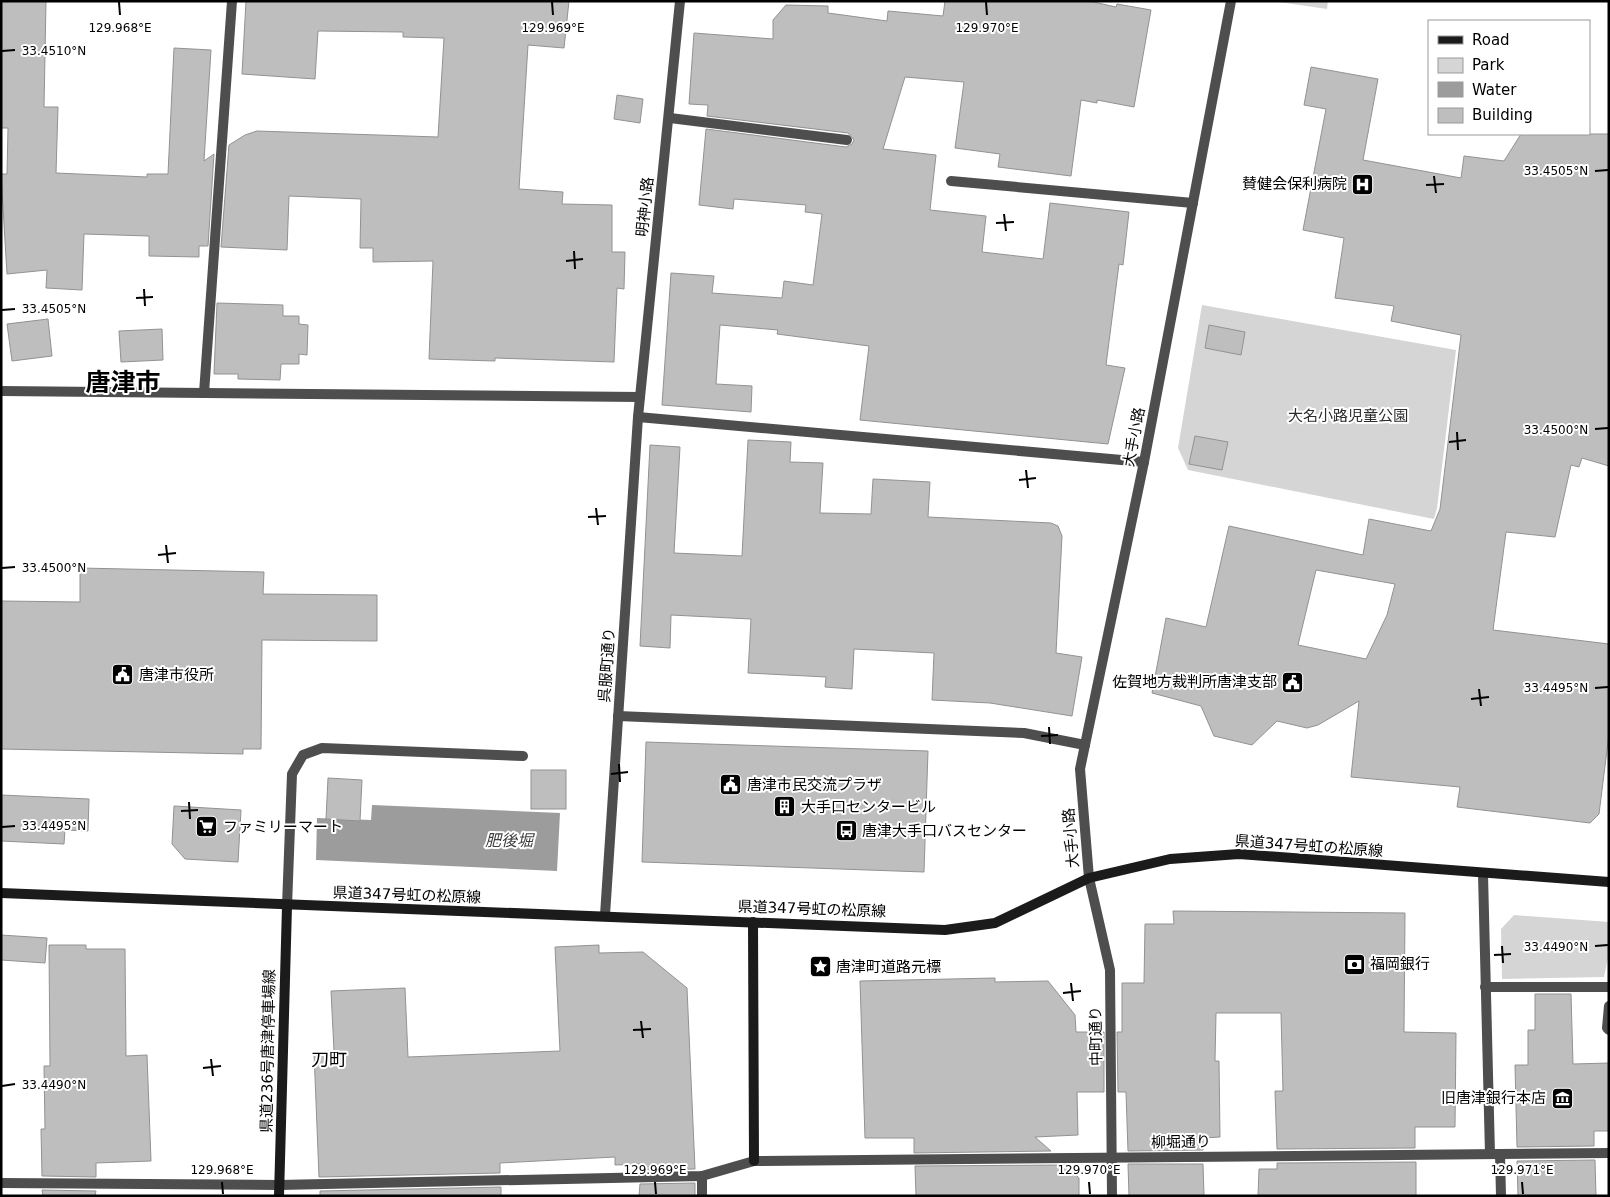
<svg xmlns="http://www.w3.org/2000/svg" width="1610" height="1197" viewBox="0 0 1610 1197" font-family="'DejaVu Sans','Noto Sans JP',sans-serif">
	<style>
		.green { fill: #d5d5d5 }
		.water { fill: #9c9c9c }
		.building { fill: #bebebe; stroke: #929292; fill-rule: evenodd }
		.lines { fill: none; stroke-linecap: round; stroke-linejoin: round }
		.lane { stroke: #4e4e4e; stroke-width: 10 }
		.street { stroke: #4e4e4e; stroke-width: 10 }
		.secondary { stroke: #1b1b1b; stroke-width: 10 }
		.ticks { fill: none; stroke: #000; stroke-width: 2 }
		.labels { text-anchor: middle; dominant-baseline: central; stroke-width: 4; stroke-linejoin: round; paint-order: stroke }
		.poi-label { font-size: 15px; fill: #000; stroke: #fff; text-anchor: start }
		.street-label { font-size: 15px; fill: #000; stroke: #fff }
		.park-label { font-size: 15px; fill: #2c2c2c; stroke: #fff }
		.water-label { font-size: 16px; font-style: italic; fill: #3d3d3d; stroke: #fff }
		.quarter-label { font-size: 18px; fill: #000; stroke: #fff }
		.town-label { font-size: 25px; font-weight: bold; fill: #000; stroke: #fff }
		.ticks-label { font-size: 12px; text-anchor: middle; fill: #000; stroke: #fff; stroke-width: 4; stroke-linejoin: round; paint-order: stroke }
	</style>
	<rect width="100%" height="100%" fill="#fff"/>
	<!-- green -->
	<g class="green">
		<polygon points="1272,1 1328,1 1327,9"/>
		<polygon points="1202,305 1456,350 1437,508 1434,519 1188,470 1178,448"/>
		<polygon points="1514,915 1609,922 1609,953 1604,977 1502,979 1501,929"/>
	</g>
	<!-- water -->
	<polygon class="water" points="372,805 560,813 557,871 316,860 317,818 371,820"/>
	<!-- building -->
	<g class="building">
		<polygon points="1,1 46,1 44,107 58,107 56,173 147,177 147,174 168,174 174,48 211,50 204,161 214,154 208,246 199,246 199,257 149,256 149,236 84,234 82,290 46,288 47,270 7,274 1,174 7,174 8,128 1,128"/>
		<polygon points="246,1 569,1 564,48 528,45 519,189 563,192 562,204 612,205 612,252 625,252 624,289 617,288 614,362 495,358 495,361 429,359 433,261 373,262 373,248 360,248 361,199 289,196 287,250 221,247 229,145 245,135 257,131 438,137 444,38 403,37 403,32 318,31 315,79 242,74"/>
		<polygon points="945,1 1089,1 1116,7 1117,4 1151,10 1134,107 1097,100 1097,103 1081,100 1071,176 998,167 1000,154 955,148 964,82 905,77 883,149 936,155 930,210 986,216 982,252 1043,259 1050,203 1129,212 1123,265 1119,264 1106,365 1125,368 1108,444 860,420 869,346 777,334 778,330 720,325 716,384 752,386 751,412 662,405 671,273 714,276 712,293 782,298 784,281 813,285 822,214 805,212 806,205 734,199 733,209 699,205 706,129 846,147 852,144 854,140 848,133 707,116 708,105 689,104 694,33 773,39 773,20 786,5 828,6 828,13 887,21 888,11 943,16"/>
		<path d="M1311 67 1378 79 1363 160 1461 178 1464 156 1504 161 1521 134H1609V466L1582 458 1579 467 1571 465 1555 537 1506 532 1493 630 1609 644V734L1599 814 1590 823 1457 807 1460 787 1351 777 1359 701 1318 725 1307 728 1277 721 1252 745 1214 736 1201 706 1152 693 1166 618 1206 627 1229 526 1363 555 1369 519 1431 531 1440 509 1461 335 1391 321 1394 306 1335 298 1344 238 1303 230 1326 109 1304 105ZM1316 570 1395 584 1387 615 1366 659 1298 645Z"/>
		<polygon points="617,95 643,99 640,123 614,119"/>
		<polygon points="217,303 283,305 283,316 299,316 299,324 308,325 307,355 299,354 299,364 281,364 280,380 238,379 238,374 214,374"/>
		<polygon points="48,319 52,356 12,361 7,324"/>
		<polygon points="1209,325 1245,332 1241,355 1205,348"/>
		<polygon points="162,329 163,360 121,362 119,331"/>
		<polygon points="1195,436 1228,442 1222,470 1189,464"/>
		<polygon points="748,440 791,442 790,462 823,463 820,513 871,514 873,479 930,482 928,517 1051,523 1058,526 1062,536 1056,653 1082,657 1072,716 990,703 932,700 934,653 854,649 852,689 825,687 826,677 748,673 751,619 671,615 670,648 640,646 650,445 680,447 674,553 742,556"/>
		<polygon points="80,568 264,572 263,594 377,595 377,641 262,640 261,749 243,749 243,754 1,749 1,601 80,602"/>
		<polygon points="646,742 928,751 924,872 642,862"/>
		<rect x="531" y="770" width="35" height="39"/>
		<polygon points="328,778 362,780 360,821 326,819"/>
		<polygon points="1,795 89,799 88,831 65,830 64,844 1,841"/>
		<polygon points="174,806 241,810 238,862 185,859 172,844"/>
		<polygon points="1173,911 1405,913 1404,1032 1456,1033 1455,1127 1415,1127 1415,1148 1277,1149 1275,1091 1283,1091 1281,1013 1216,1013 1215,1061 1219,1061 1220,1137 1203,1138 1203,1150 1128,1151 1126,1092 1118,1092 1117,1032 1122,1032 1122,983 1144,983 1145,924 1174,924"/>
		<polygon points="1,935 47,938 45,963 1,960"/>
		<polygon points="49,945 86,945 86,949 125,949 126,1056 147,1055 151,1161 96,1163 96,1177 42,1176 41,1129 45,1129 44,1066 50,1066"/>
		<polygon points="599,945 599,953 643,952 687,988 695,1169 640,1170 640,1164 615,1165 615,1157 500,1163 500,1173 319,1177 314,1052 334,1051 331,991 405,988 408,1057 560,1051 555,947"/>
		<polygon points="995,978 995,982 1048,981 1075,1015 1076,1032 1104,1032 1104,1092 1077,1092 1078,1135 1035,1137 1051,1151 914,1153 914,1138 865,1138 860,981"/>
		<polygon points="1535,994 1571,994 1573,1064 1609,1063 1609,1131 1594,1131 1594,1146 1517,1147 1515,1065 1528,1065 1528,1030 1535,1030"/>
		<polygon points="1595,1160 1596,1196 1518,1196 1517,1161"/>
		<polygon points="1416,1162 1416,1196 1258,1196 1259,1169 1277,1169 1277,1163"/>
		<polygon points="1128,1164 1203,1164 1204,1196 1129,1196"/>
		<polygon points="1065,1165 1079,1178 1079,1196 916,1196 915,1166"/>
		<polygon points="695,1183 695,1196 639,1196 640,1184"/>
		<polygon points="501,1187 501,1196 320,1196 320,1191"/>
		<polygon points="42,1190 96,1191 95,1196 43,1196"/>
	</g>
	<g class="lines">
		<!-- lane -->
		<g class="lane">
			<polyline points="951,181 1193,203"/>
			<polyline points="287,906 292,774 303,755 322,748 523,756"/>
		</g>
		<!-- street -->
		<g class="street">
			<polyline points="670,118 847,140"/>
			<polyline points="1,391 640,397"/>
			<polyline points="204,393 232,1"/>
			<polyline points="638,417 1144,462"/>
			<polyline points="618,716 1024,733 1085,745"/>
			<polyline points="1483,874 1490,1154"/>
			<polyline points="605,915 638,417 680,1"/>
			<polyline points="1485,987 1609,987"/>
			<polyline points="1609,1006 1607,1028 1609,1030"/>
			<polyline points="1500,1154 1501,1196"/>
			<polyline points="1,1183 279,1185 702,1176 754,1161 1609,1153"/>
			<polyline points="702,1196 702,1176"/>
			<polyline points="1112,1196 1110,970 1089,878 1080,769 1144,462 1231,1"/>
		</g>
		<!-- secondary -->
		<g class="secondary">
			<path d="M1 893C316 907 631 917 945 930L995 923 1089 878 1170 859 1239 854 1609 882"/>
			<polyline points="753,922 754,1161"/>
			<polyline points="279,1196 287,906"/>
		</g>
	</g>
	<!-- ticks -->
	<path class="ticks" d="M119 2 120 15M552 2 553 15M986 2 987 15M2 51 15 50M1595 171 1608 170M1434 176 1436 193M1426 185 1444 184M1004 214 1006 231M996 223 1014 222M574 251 575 269M566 261 583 259M144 289 145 306M136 298 153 297M2 310 15 309M1595 429 1608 428M1457 432 1458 450M1449 442 1466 440M1026 470 1028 488M1019 480 1036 478M596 508 598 525M588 517 606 516M166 545 168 563M158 555 176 553M2 568 15 567M1595 688 1608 687M1479 689 1481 706M1471 699 1489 697M1049 727 1050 744M1041 736 1058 735M619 764 620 782M611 774 628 772M189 802 190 819M181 811 198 810M2 827 15 826M1502 946 1503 963M1595 946 1608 945M1494 955 1511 954M1071 983 1073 1001M1063 993 1081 991M641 1021 643 1038M633 1030 651 1029M211 1059 213 1076M203 1068 221 1066M2 1086 15 1084M222 1182 223 1194M655 1182 656 1194M1089 1182 1090 1194M1522 1182 1523 1194"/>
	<!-- icons -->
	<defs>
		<symbol id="hospital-square" viewBox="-11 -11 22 22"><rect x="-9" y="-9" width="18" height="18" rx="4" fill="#000" stroke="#fff"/><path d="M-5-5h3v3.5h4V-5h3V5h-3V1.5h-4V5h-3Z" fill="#fff"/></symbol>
		<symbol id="civic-square" viewBox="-11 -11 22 22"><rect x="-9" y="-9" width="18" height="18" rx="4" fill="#000" stroke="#fff"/><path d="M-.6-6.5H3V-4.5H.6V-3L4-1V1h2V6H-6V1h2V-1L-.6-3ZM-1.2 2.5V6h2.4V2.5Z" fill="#fff"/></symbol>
		<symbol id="building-square" viewBox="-11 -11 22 22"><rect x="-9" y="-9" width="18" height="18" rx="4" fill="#000" stroke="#fff"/><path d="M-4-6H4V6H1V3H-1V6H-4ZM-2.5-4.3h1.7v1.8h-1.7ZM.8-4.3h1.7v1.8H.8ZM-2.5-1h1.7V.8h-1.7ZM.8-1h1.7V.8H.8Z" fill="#fff"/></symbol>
		<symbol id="supermarket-square" viewBox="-11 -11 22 22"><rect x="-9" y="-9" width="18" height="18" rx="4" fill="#000" stroke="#fff"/><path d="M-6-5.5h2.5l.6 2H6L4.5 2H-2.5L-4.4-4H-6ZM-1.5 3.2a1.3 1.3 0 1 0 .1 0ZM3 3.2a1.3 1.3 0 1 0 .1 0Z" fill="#fff"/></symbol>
		<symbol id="bus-square" viewBox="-11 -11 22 22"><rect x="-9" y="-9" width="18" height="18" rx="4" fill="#000" stroke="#fff"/><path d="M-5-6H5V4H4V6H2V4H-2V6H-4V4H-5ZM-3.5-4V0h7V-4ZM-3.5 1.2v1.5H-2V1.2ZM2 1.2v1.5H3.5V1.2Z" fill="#fff"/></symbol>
		<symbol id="bank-square" viewBox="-11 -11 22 22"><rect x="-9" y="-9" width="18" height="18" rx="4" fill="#000" stroke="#fff"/><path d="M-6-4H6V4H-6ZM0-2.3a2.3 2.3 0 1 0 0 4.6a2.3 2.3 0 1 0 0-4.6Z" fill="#fff"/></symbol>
		<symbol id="sight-square" viewBox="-11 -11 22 22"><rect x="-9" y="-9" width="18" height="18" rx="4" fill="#000" stroke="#fff"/><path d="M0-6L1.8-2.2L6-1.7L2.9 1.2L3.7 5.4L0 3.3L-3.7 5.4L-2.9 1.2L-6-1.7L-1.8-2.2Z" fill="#fff"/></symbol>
		<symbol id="museum-square" viewBox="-11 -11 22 22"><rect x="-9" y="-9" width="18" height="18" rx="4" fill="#000" stroke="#fff"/><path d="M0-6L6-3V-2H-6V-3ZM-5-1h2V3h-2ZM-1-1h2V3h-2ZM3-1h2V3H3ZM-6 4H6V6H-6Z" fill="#fff"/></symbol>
	</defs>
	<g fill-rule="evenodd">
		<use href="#hospital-square" x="1350" y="172" width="25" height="25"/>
		<use href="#civic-square" x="110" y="662" width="25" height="25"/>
		<use href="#civic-square" x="1280" y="670" width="25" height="25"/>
		<use href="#civic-square" x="718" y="772" width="25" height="25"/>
		<use href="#building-square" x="772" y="794" width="25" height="25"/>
		<use href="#supermarket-square" x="194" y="814" width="25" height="25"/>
		<use href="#bus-square" x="834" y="818" width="25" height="25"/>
		<use href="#bank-square" x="1342" y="952" width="25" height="25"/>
		<use href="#sight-square" x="808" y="954" width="25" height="25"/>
		<use href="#museum-square" x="1550" y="1086" width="25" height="25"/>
	</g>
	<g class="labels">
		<!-- poi labels -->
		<g class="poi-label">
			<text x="1347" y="184" text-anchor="end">賛健会保利病院</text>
			<text x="139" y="675">唐津市役所</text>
			<text x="1277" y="682" text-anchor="end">佐賀地方裁判所唐津支部</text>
			<text x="747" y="785">唐津市民交流プラザ</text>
			<text x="801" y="807">大手口センタービル</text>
			<text x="223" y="827">ファミリーマート</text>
			<text x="862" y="831">唐津大手口バスセンター</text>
			<text x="1370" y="964">福岡銀行</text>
			<text x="836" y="967">唐津町道路元標</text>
			<text x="1546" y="1098" text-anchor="end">旧唐津銀行本店</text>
		</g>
		<!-- street labels -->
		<g class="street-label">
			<text transform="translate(645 207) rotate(-84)">明神小路</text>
			<text transform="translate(1134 437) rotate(-79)">大手小路</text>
			<text transform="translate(607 665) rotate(-86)">呉服町通り</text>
			<text transform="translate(1071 838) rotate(-95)">大手小路</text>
			<text transform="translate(1309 846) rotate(4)">県道347号虹の松原線</text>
			<text transform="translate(407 895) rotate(2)">県道347号虹の松原線</text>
			<text transform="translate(812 909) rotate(2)">県道347号虹の松原線</text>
			<text transform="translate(1096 1036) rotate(-91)">中町通り</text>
			<text transform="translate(268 1051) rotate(-89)">県道236号唐津停車場線</text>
			<text transform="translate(1181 1142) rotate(-1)">柳堀通り</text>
		</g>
		<!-- park labels -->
		<g class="park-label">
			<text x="1348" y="416">大名小路児童公園</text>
		</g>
		<!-- water labels -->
		<g class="water-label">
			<text x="509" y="840">肥後堀</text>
		</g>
		<!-- quarter labels -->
		<g class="quarter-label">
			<text x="329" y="1059">刀町</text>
		</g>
		<!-- town labels -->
		<g class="town-label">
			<text x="123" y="382">唐津市</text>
		</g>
	</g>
	<g class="ticks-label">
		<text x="120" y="32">129.968°E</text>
		<text x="553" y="32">129.969°E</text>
		<text x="987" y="32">129.970°E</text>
		<text x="54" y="55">33.4510°N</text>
		<text x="1556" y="175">33.4505°N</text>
		<text x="54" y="313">33.4505°N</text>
		<text x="1556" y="434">33.4500°N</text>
		<text x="54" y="572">33.4500°N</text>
		<text x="1556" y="692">33.4495°N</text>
		<text x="54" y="830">33.4495°N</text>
		<text x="1556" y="951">33.4490°N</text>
		<text x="54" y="1089">33.4490°N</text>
		<text x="222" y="1174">129.968°E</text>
		<text x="655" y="1174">129.969°E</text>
		<text x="1089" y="1174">129.970°E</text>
		<text x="1522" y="1174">129.971°E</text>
	</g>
	<!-- border -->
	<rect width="1610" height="1197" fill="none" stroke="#000000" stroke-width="5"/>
	<!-- legend -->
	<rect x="1428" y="20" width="162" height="115" fill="#ffffff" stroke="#999999"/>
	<rect x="1438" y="36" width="25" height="8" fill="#1b1b1b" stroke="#999999"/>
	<text x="1472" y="45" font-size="15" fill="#000000">Road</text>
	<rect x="1438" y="58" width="25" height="15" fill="#d5d5d5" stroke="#999999"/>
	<text x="1472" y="70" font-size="15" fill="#000000">Park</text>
	<rect x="1438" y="82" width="25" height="15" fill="#9c9c9c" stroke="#999999"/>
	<text x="1472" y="95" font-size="15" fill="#000000">Water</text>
	<rect x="1438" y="108" width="25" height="15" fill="#bebebe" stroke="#999999"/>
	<text x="1472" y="120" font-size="15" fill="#000000">Building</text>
</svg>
